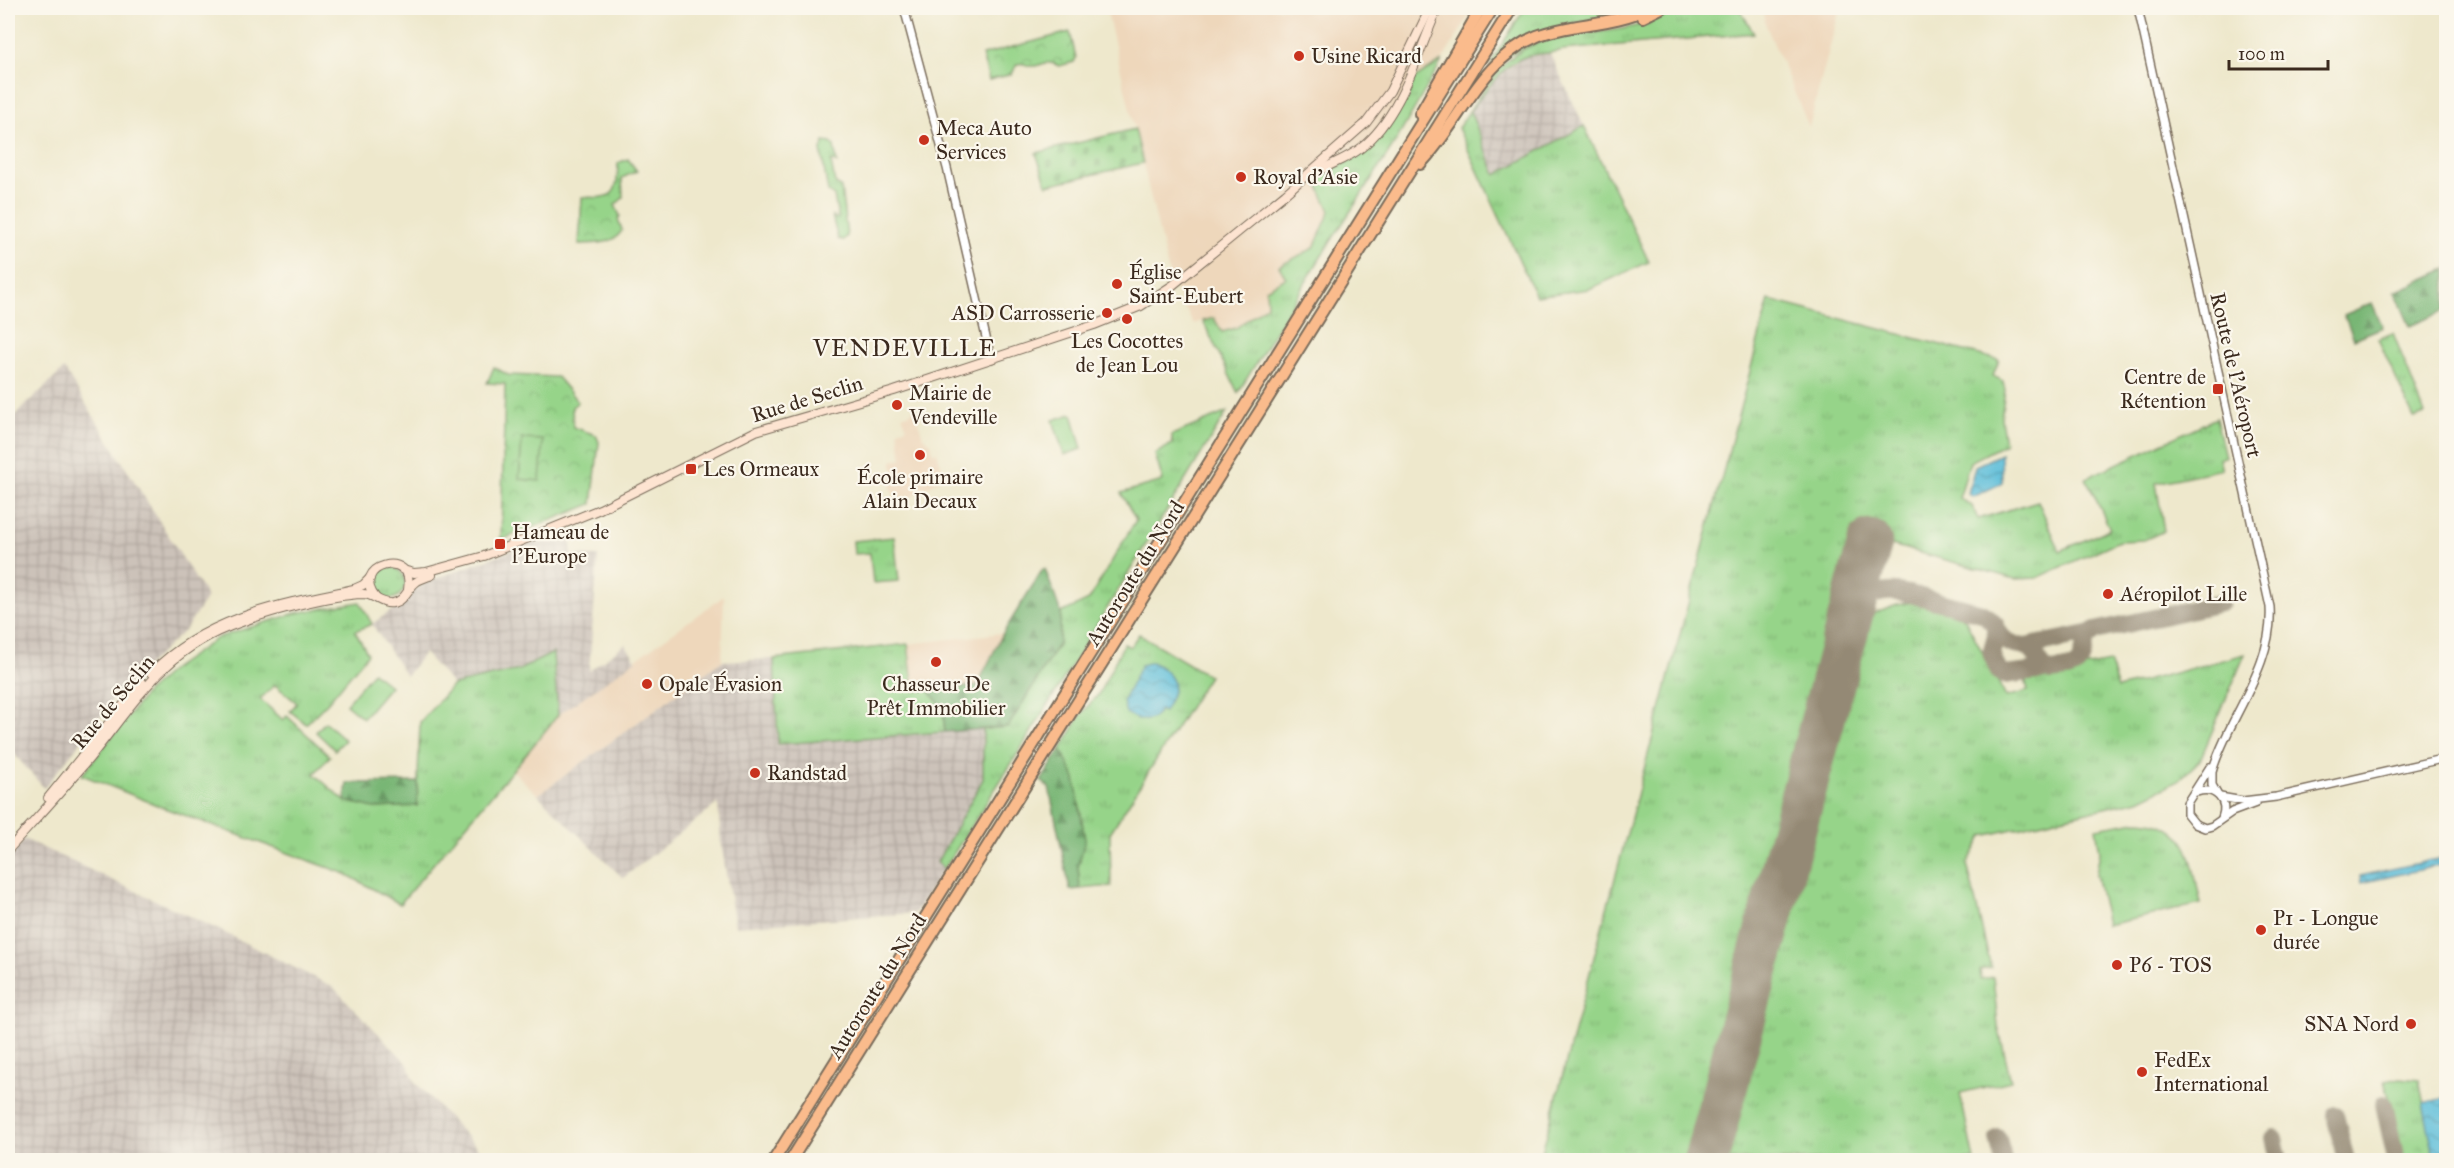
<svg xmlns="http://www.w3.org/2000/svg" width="2454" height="1168" viewBox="0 0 2454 1168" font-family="'IM FELL Great Primer',serif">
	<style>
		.built { fill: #eed7bb }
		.industrial { fill: url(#industrial-grid) }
		.grass { fill: url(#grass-tufts); stroke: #687f54; stroke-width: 1.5 }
		.forest { fill: url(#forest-firs); stroke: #5a704a; stroke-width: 1.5 }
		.cemetery { fill: url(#cemetery-stones); stroke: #687f54; stroke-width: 1.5 }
		.park { fill: url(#park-crowns); stroke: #687f54; stroke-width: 1.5 }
		.garden { fill: #96d489; stroke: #687f54; stroke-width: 1.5 }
		.water { fill: url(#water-waves); stroke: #4b747c; stroke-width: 1.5 }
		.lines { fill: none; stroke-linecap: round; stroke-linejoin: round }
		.taxiway { stroke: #948975; stroke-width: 18 }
		.runway { stroke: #948975; stroke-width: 45 }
		.tertiary-casing { stroke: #7a6c5b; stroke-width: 10 }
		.secondary-casing { stroke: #7a6c5b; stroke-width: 10 }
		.motorway-casing { stroke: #7a6c5b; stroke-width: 14 }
		.tertiary { stroke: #fff; stroke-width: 7 }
		.secondary { stroke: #fde4d1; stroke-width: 8 }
		.motorway { stroke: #fabb8c; stroke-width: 10 }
		.poi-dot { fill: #c8321e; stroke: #fbf7ec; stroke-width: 2 }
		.labels { text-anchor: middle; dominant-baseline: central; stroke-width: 4.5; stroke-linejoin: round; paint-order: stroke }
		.poi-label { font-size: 21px; fill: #3b2a1e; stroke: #fbf7ec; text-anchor: start }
		.street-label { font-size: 21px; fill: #3b2a1e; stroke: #fbf7ec }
		.quarter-label { font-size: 24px; letter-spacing: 1.5px; fill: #3b2a1e; stroke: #fbf7ec }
	</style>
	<defs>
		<pattern id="industrial-grid" width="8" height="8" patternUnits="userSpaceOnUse" patternTransform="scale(1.5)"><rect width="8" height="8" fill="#ccc2b9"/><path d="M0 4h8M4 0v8" fill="none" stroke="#b0a79f"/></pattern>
		<pattern id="grass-tufts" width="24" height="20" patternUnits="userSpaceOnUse" patternTransform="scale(1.5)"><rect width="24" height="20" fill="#96d489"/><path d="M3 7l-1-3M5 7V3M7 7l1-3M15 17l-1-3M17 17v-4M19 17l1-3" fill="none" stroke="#82b676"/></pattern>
		<pattern id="forest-firs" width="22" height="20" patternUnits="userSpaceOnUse" patternTransform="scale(1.5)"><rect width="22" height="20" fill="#78b675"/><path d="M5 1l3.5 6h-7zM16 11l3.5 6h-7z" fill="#64945f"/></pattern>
		<pattern id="cemetery-stones" width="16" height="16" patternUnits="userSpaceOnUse" patternTransform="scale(1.5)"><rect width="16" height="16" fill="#96d489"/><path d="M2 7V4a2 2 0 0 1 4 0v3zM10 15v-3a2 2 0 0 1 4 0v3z" fill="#82b676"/></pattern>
		<pattern id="park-crowns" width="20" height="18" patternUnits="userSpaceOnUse" patternTransform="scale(1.5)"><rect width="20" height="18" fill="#96d489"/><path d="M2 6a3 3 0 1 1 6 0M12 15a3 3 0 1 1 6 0" fill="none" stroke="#82b676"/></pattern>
		<pattern id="water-waves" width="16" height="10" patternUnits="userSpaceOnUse" patternTransform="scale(1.5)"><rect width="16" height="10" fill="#5bbdd9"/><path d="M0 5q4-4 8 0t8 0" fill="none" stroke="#4c9aaf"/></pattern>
	</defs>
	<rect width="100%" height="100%" fill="#fbf7ec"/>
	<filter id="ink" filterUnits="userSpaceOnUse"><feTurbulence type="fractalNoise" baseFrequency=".0167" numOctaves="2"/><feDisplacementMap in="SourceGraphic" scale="12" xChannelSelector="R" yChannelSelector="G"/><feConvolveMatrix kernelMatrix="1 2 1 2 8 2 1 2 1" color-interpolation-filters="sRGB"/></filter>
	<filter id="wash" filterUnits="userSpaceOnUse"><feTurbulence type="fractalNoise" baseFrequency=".008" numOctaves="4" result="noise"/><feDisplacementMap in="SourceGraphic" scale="24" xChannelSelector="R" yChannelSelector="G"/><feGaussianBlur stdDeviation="1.35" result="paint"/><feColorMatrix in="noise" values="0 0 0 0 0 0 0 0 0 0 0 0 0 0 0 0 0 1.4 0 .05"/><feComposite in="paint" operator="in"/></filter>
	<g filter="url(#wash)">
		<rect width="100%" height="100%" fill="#eee8cc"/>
		<!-- built -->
		<g class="built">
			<polygon points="1106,8 1474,8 1442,61 1411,81 1394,115 1378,140 1361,154 1315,179 1330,211 1314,248 1279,265 1286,278 1267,305 1236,328 1222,332 1213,318 1193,324 1170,278"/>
			<polygon points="1764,8 1840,8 1809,127 1765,23"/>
			<polygon points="914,408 923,437 931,443 933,453 937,452 945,477 908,498 907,495 896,501 891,488 891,479 895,478 897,475 892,466 892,461 902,458 898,430 907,427 902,416 911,413"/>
			<polygon points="724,596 722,661 538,795 513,771 558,715"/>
			<polygon points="1003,633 977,686 914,692 908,644"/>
		</g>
		<!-- industrial -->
		<g class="industrial">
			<polygon points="1550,54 1584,126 1496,175 1470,111 1498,76 1524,57"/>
			<polygon points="64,369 207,597 186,629 113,698 100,718 44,788 8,747 8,422"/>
			<polygon points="569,529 572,555 598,556 589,671 625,644 636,660 558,715 553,654 519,670 453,685 424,653 406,676 372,624 407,600 415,589 432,580"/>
			<polygon points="774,659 778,744 983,729 983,779 937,862 944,869 915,913 735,926 721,842 718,803 623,878 538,795 722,661"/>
			<polygon points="24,839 221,931 333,987 407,1063 415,1082 489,1160 8,1160 8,859"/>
		</g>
		<!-- grass -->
		<g class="grass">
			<path d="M1525 8H1598C1609 13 1620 13 1632 12L1572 24 1489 65Z"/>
			<path d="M1671 8H1739L1754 33 1563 50C1550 54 1537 53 1525 57 1503 64 1484 94 1470 111L1496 175 1584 126 1649 262 1589 289 1536 296 1458 128C1476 103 1491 70 1518 53 1556 28 1601 37 1643 24 1653 21 1662 13 1671 8Z"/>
			<polygon points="1442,61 1393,146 1324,252 1238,393 1203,321 1214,318 1222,332 1236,328 1267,305 1266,289 1286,278 1279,266 1314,248 1330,211 1315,179 1361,154 1378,140 1394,115 1411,81"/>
			<polygon points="824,142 831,143 834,146 837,163 833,161 831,162 835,183 841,188 847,236 843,240 838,239 832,216 836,219 838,217 834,196 828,192 821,150"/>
			<polygon points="1769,300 1999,360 1993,376 2003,381 2005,390 2001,418 2005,444 1970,462 1959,498 1972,506 1978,519 2038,501 2060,551 2110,529 2086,478 2216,418 2225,457 2219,458 2222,469 2156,483 2164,531 2144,540 2119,541 2037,578 2015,579 1855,535 1690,1160 1540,1160"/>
			<polygon points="2393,333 2425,414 2414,418 2378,339"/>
			<polygon points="1227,412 1022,747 944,869 937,862 983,779 983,729 1008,727 1059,643 1061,613 1089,600 1136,520 1121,493 1163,481 1155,454 1172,444 1172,435"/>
			<polygon points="894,537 899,581 873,583 870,553 854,554 853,541"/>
			<circle cx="389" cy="583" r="16"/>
			<path d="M360 602 372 624 355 631 368 654 328 702 306 724 290 711 297 703 275 685 260 699 283 720 287 716 330 756 314 774 345 801 374 808 417 806 420 722 453 685 519 670 553 653 558 715C507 779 452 840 400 904L346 874 167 809 82 775 147 692 174 668 219 637 296 613Z"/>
			<polygon points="1912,602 1960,615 1965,619 2006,697 2028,691 2025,679 2109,662 2118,688 2245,654 2200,760 2178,781 2139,800 1983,836 1967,864 1991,968 1980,970 1981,979 1993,977 1998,1026 2011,1081 1960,1093 1974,1160 1721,1160 1865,617 1897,605"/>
			<polygon points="1139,634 1209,676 1110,833 1111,886 1080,889 1078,867 1085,840 1075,779 1061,749 1082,713 1098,695 1124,644 1130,647"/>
			<polygon points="908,644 914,691 929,690 943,709 945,732 778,744 774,659"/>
			<path d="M2136 821C2192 821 2191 861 2201 904L2107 925 2096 874 2100 852 2096 828Z"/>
			<polygon points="2400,1078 2419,1080 2435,1160 2404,1160 2385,1081"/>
		</g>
		<!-- forest -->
		<g class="forest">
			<polygon points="2446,269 2446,310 2410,326 2395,292"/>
			<polygon points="2372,303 2383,327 2354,339 2344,315"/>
			<polygon points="1043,569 1045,569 1061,613 1059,643 1008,727 945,732 943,709 929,690 977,686 1003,633"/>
			<polygon points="1061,749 1075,779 1085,840 1078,867 1080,889 1070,890 1049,787 1041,781"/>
			<polygon points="418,782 417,806 374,808 345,801 347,783"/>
		</g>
		<!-- cemetery -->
		<polygon class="cemetery" points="1135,129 1143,163 1047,185 1036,153"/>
		<!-- park -->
		<g class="park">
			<path d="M1070 32 1076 58 1074 62 1059 66C1042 58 1042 68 1030 66 1024 65 1024 62 1017 64L1012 74 989 80 982 55Z"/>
			<path d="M628 159 637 171 622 178 623 198 615 205 620 216 618 219 622 230C615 245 595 243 579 244L582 197C615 199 617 196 618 163Z"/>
			<polygon points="494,367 508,375 557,377 578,402 572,407 573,427 596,435 599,442 592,504 501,540 505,384 487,383"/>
		</g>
		<!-- garden -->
		<g class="garden">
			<polygon points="1072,414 1082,449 1064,455 1053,420"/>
			<polygon points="522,439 543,440 540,481 519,479"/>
			<polygon points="373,672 390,686 363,718 346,704"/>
			<polygon points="325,722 345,740 335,750 316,732"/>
		</g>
		<!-- water -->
		<g class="water">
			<polygon points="2001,454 2002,483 1973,497 1968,494 1975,466"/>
			<path d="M1152 662C1179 677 1178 686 1164 712L1160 710C1151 725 1138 721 1126 713L1123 701 1141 665Z"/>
			<polygon points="2446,857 2446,864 2361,883 2360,876"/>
			<polygon points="2446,1098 2446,1160 2435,1160 2423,1103"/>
		</g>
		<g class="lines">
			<!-- taxiway -->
			<g class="taxiway">
				<path d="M1851 613C1874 583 1901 591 1932 600 1949 604 1965 609 1982 613 1995 620 1996 632 2006 641 2014 648 2025 644 2032 651 2040 659 2039 668 2051 671 2080 668 2081 667 2086 639L2095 631 2221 603"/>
				<polyline points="1995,624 1996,635 1991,653 1999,672 2004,675 2047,670"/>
				<polyline points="2025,647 2092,633"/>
				<polyline points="2384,1104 2396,1160"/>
				<polyline points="2335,1115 2346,1160"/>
				<polyline points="1998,1138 2003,1160"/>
				<polyline points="2274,1138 2279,1160"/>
			</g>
			<!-- runway -->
			<polyline class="runway" points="1706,1160 1870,542"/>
		</g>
	</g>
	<g filter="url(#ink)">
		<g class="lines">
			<defs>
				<g id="tertiary">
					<polyline points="904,8 947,168 991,359"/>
					<path d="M2138 8 2270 607C2274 667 2228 717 2212 772V785L2217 794"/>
					<polyline points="2210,767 2187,803 2187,814 2195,824 2205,828 2212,826 2232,812 2256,803"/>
					<path d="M2197 792C2215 786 2229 801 2222 818"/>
					<polyline points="2220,797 2243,801 2276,797 2446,758"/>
				</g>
				<g id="secondary">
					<path d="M1317 172C1331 164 1348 158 1361 148 1401 117 1418 52 1438 8"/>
					<polyline points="403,570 414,573 426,572 484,556 600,509 756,431 894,391 1094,325 1141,306 1173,285 1285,194 1366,123 1390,91 1430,8"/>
					<path d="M376 598C348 565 416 547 408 590"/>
					<path d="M151 673C206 617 280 604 354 589L363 585 370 578"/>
					<polyline points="48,798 142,682"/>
					<path d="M8 850C36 819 65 788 92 755 137 699 166 648 239 623 270 611 330 595 363 594 374 594 381 605 393 603 405 601 407 589 416 582 420 579 427 577 432 575"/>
				</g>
				<g id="motorway">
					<polyline points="1610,8 1633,8"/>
					<polyline points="1643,17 1661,8"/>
					<polyline points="1420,114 1481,8"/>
					<path d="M1420 164C1460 123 1481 59 1537 36 1573 22 1613 26 1648 8"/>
					<polyline points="774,1160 1493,8"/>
					<polyline points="791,1160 1512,8"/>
				</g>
			</defs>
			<!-- tertiary casing -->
			<use href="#tertiary" class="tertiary-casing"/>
			<!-- secondary casing -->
			<use href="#secondary" class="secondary-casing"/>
			<!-- motorway casing -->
			<use href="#motorway" class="motorway-casing"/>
			<!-- tertiary -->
			<use href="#tertiary" class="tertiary"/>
			<!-- secondary -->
			<use href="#secondary" class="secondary"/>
			<!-- motorway -->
			<use href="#motorway" class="motorway"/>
		</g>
	</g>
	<!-- markers -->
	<g class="poi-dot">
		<circle cx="1299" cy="56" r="6"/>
		<circle cx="924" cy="140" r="6"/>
		<circle cx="1241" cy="177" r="6"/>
		<circle cx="1117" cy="284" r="6"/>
		<circle cx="1107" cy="313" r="6"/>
		<circle cx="1127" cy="319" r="6"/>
		<rect x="2212" y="383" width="12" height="12" rx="3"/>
		<circle cx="897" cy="405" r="6"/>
		<circle cx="920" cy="455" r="6"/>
		<rect x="685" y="463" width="12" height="12" rx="3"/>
		<rect x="494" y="538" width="12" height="12" rx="3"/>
		<circle cx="2108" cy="594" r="6"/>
		<circle cx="936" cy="662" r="6"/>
		<circle cx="647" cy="684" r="6"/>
		<circle cx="755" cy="773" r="6"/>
		<circle cx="2261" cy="930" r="6"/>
		<circle cx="2117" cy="965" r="6"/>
		<circle cx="2411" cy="1024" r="6"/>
		<circle cx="2142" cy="1072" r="6"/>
	</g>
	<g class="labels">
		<!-- poi labels -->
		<g class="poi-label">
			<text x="1311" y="56">Usine Ricard</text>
			<text x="936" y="128">Meca Auto<tspan x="936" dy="24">Services</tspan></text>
			<text x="1253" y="177">Royal d'Asie</text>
			<text x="1129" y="272">Église<tspan x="1129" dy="24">Saint-Eubert</tspan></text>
			<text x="1095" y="313" text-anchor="end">ASD Carrosserie</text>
			<text x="1127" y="341" text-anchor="middle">Les Cocottes<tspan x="1127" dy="24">de Jean Lou</tspan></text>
			<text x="2206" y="377" text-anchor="end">Centre de<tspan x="2206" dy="24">Rétention</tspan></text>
			<text x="909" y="393">Mairie de<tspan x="909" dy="24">Vendeville</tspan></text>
			<text x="703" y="469">Les Ormeaux</text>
			<text x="920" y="477" text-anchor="middle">École primaire<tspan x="920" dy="24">Alain Decaux</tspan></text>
			<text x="512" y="532">Hameau de<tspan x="512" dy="24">l'Europe</tspan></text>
			<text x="2120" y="594">Aéropilot Lille</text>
			<text x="659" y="684">Opale Évasion</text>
			<text x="936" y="684" text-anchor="middle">Chasseur De<tspan x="936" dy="24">Prêt Immobilier</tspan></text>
			<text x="767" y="773">Randstad</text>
			<text x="2273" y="918">P1 - Longue<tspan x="2273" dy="24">durée</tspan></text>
			<text x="2129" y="965">P6 - TOS</text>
			<text x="2399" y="1024" text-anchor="end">SNA Nord</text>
			<text x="2154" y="1060">FedEx<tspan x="2154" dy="24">International</tspan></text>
		</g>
		<!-- street labels -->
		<g class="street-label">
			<text transform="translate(2236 375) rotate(77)">Route de l'Aéroport</text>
			<text transform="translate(807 399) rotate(-17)">Rue de Seclin</text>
			<text transform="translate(1135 573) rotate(-58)">Autoroute du Nord</text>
			<text transform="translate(113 702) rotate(-50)">Rue de Seclin</text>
			<text transform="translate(877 986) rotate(-58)">Autoroute du Nord</text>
		</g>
		<!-- quarter labels -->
		<g class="quarter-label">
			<text x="905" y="348">VENDEVILLE</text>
		</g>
	</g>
	<!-- margin -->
	<rect width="2454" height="1168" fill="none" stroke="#fbf7ec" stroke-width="30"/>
	<!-- scale -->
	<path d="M2229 60v9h99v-9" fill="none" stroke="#3b2a1e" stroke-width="3"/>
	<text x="2238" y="60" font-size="18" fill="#3b2a1e" stroke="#fbf7ec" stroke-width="4.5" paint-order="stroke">100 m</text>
</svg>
